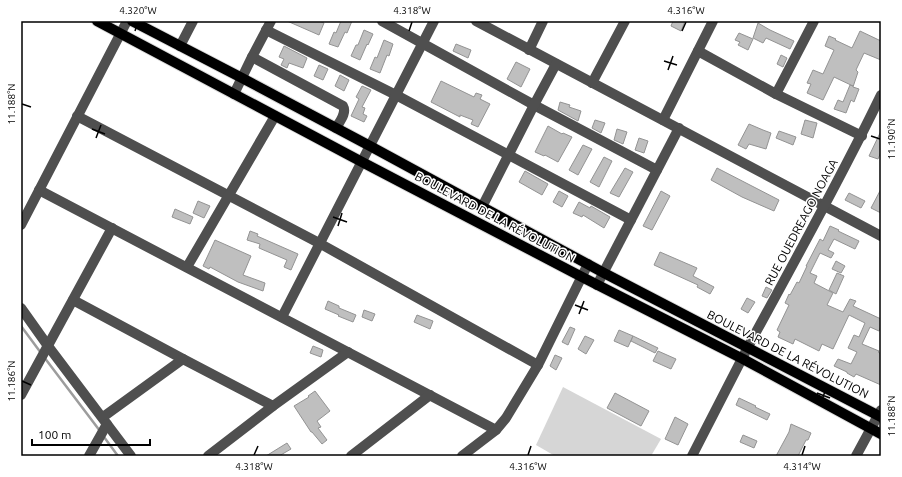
<svg xmlns="http://www.w3.org/2000/svg" width="902" height="477" viewBox="0 0 902 477" font-family="Ubuntu,sans-serif">
	<style>
		.green { fill: #d6d6d6 }
		.lines { fill: none; stroke-linecap: round; stroke-linejoin: round }
		.stream { stroke: #9d9d9d; stroke-width: 2.5 }
		.building { fill: #bfbfbf; stroke: #939393 }
		.major-casing { stroke: #dbdbdb; stroke-width: 12 }
		.minor { stroke: #4f4f4f; stroke-width: 10 }
		.major { stroke: #000; stroke-width: 10 }
		.ticks { fill: none; stroke: #000; stroke-width: 1.5 }
		.labels { text-anchor: middle; dominant-baseline: central; stroke-width: 3; stroke-linejoin: round; paint-order: stroke }
		.street-label { font-size: 12px; fill: #000; stroke: #fff }
		.neatline { fill: none; stroke: #000; stroke-width: 1.5 }
		.ticks-label { font-size: 10px; text-anchor: middle; fill: #000 }
	</style>
	<rect width="100%" height="100%" fill="#fff"/>
	<!-- green -->
	<polygon class="green" points="563,387 661,439 651,456 555,456 536,445"/>
	<g class="lines">
		<!-- stream -->
		<g class="stream">
			<polyline points="21,326 41,353"/>
			<polyline points="44,357 100,431"/>
			<polyline points="104,437 118,456"/>
		</g>
	</g>
	<!-- building -->
	<g class="building">
		<polygon points="287,21 319,21 324,23 319,35"/>
		<polygon points="341,21 352,21 347,33 345,32 338,47 329,44 334,32 336,33"/>
		<polygon points="673,21 685,21 681,31 671,26"/>
		<polygon points="758,23 770,30 794,41 790,49 766,38 763,43 753,38"/>
		<polygon points="364,30 373,34 368,45 367,44 360,60 351,56 356,45 358,45"/>
		<polygon points="860,31 881,41 881,60 864,53 856,70 858,72 853,87 859,89 854,102 851,100 846,113 834,109 838,100 843,102 850,85 853,86 834,77 823,100 807,93 811,84 807,83 813,70 823,74 834,50 825,46 829,36 836,39 835,40 852,48"/>
		<polygon points="739,33 753,39 748,50 738,45 740,42 735,40"/>
		<polygon points="384,40 393,44 389,56 387,55 380,73 370,69 375,57 377,58"/>
		<polygon points="456,44 471,50 468,58 453,51"/>
		<polygon points="284,46 307,58 303,68 289,63 287,68 281,65 284,59 279,57"/>
		<polygon points="781,55 787,58 783,67 777,64"/>
		<polygon points="516,62 530,69 521,87 507,79"/>
		<polygon points="319,65 328,69 323,80 314,76"/>
		<polygon points="340,75 349,80 344,91 335,86"/>
		<polygon points="441,81 474,97 476,93 482,95 480,99 490,104 478,127 471,124 473,120 460,115 460,117 431,102"/>
		<polygon points="362,86 371,90 362,107 365,108 363,114 367,116 364,122 351,116 359,99 356,97"/>
		<polygon points="560,102 570,105 569,107 581,111 578,121 558,110"/>
		<polygon points="595,120 605,123 601,133 592,128"/>
		<polygon points="805,120 817,123 813,138 801,134"/>
		<polygon points="749,124 763,130 771,133 766,149 749,144 746,149 738,145"/>
		<polygon points="548,126 562,134 563,133 572,137 558,162 545,155 544,156 535,152"/>
		<polygon points="617,129 627,132 623,144 614,140"/>
		<polygon points="779,131 796,137 793,145 776,138"/>
		<polygon points="881,131 881,152 878,159 869,156"/>
		<polygon points="639,138 648,141 644,153 635,150"/>
		<polygon points="583,145 592,149 578,175 569,170"/>
		<polygon points="604,157 612,161 599,187 590,182"/>
		<polygon points="625,168 633,172 619,197 610,193"/>
		<polygon points="717,168 779,200 774,211 742,197 711,180"/>
		<polygon points="525,171 548,184 542,195 519,182"/>
		<polygon points="881,189 881,213 871,208"/>
		<polygon points="559,191 568,196 562,207 553,202"/>
		<polygon points="661,191 670,196 652,230 643,226"/>
		<polygon points="849,193 865,201 861,208 845,200"/>
		<polygon points="198,201 210,206 204,218 193,213"/>
		<polygon points="579,202 590,208 591,206 610,217 604,228 583,215 582,217 573,213"/>
		<polygon points="175,209 193,217 190,224 172,217"/>
		<polygon points="830,226 839,230 838,231 859,241 855,249 834,239 828,250 834,253 831,258 820,253 810,273 817,276 814,283 833,293 827,305 843,312 850,299 856,301 853,306 881,319 881,326 879,331 870,327 862,344 879,351 878,352 881,354 881,385 856,374 854,377 847,373 847,372 834,366 838,359 851,364 857,352 848,348 854,335 859,337 865,323 849,315 833,349 822,344 819,351 795,339 793,344 778,337 780,332 777,330 789,305 785,303 789,294 790,295 797,282 799,283 807,266 806,266 820,239 823,241"/>
		<polygon points="250,231 258,234 257,236 298,254 291,270 284,267 287,260 259,248 260,244 247,240"/>
		<polygon points="215,240 251,256 243,275 265,283 263,291 238,282 210,267 209,269 203,266"/>
		<polygon points="660,252 697,268 693,276 714,287 710,294 697,287 698,285 654,265"/>
		<polygon points="836,261 845,266 841,273 832,269"/>
		<polygon points="837,273 844,276 836,294 829,290"/>
		<polygon points="766,287 772,290 767,298 762,296"/>
		<polygon points="747,298 755,302 748,313 741,309"/>
		<polygon points="328,301 339,306 339,308 356,315 353,322 338,316 339,315 325,309"/>
		<polygon points="364,310 375,314 372,321 362,317"/>
		<polygon points="417,315 433,321 430,329 414,322"/>
		<polygon points="570,327 575,329 568,345 562,342"/>
		<polygon points="619,330 633,336 628,347 614,341"/>
		<polygon points="585,336 594,340 586,354 578,349"/>
		<polygon points="633,336 658,348 655,353 631,341"/>
		<polygon points="313,346 323,350 321,357 310,353"/>
		<polygon points="658,351 676,359 671,369 653,361"/>
		<polygon points="555,355 562,358 556,370 550,366"/>
		<polygon points="315,391 330,411 317,421 321,427 318,428 327,440 322,444 312,432 311,432 294,406 309,397 308,396"/>
		<polygon points="615,393 649,411 641,426 607,408"/>
		<polygon points="739,398 756,406 755,407 770,414 767,420 736,405"/>
		<polygon points="675,417 688,424 678,445 665,439"/>
		<polygon points="791,424 811,433 808,440 806,440 798,456 776,456 789,432"/>
		<polygon points="743,435 757,441 754,448 740,442"/>
		<polygon points="287,443 291,449 279,456 266,456"/>
	</g>
	<g class="lines">
		<defs>
			<g id="major">
				<polyline points="97,21 362,162 582,277 743,359 881,434"/>
				<polyline points="132,21 242,78 370,146 604,273 881,417"/>
			</g>
		</defs>
		<!-- major casing -->
		<use href="#major" class="major-casing"/>
		<!-- minor -->
		<g class="minor">
			<path d="M271 21 252 57 343 106C347 113 340 121 336 128"/>
			<polyline points="382,21 534,105 657,170"/>
			<polyline points="476,21 881,236"/>
			<polyline points="266,30 396,95 631,220"/>
			<polyline points="180,46 193,21"/>
			<polyline points="529,50 543,21"/>
			<polyline points="698,51 776,94 862,136"/>
			<polyline points="592,83 625,21"/>
			<polyline points="234,94 252,57"/>
			<polyline points="776,94 814,21"/>
			<polyline points="77,116 319,243 538,365"/>
			<polyline points="663,120 713,21"/>
			<polyline points="39,190 496,430"/>
			<polyline points="482,207 534,105 556,64"/>
			<polyline points="21,225 127,21"/>
			<polyline points="187,267 275,116"/>
			<polyline points="597,285 679,128"/>
			<polyline points="73,300 183,359 273,406"/>
			<polyline points="21,308 48,346 131,456"/>
			<polyline points="282,317 434,21"/>
			<polyline points="21,395 112,228"/>
			<polyline points="103,417 183,359"/>
			<polyline points="89,456 107,424"/>
			<polyline points="208,456 273,406 348,352"/>
			<polyline points="351,456 430,395"/>
			<polyline points="462,456 496,430 506,418 538,365 588,264"/>
			<path d="M692 456C711 419 730 382 749 345 794 262 840 180 881 95"/>
			<polyline points="856,456 881,410"/>
		</g>
		<!-- major -->
		<use href="#major" class="major"/>
	</g>
	<!-- ticks -->
	<path class="ticks" d="M135 31 138 22M409 31 412 22M682 31 686 22M664 61 677 65M668 70 673 56M22 104 31 107M92 129 105 134M871 136 880 139M96 138 101 125M333 217 347 222M338 226 342 213M575 305 588 310M579 314 584 301M22 381 31 385M817 393 830 398M821 402 826 389M871 413 880 416M254 455 258 446M528 455 531 446M802 455 805 446"/>
	<g class="labels">
		<!-- street labels -->
		<g class="street-label">
			<text transform="translate(495 217) rotate(28)">BOULEVARD DE LA RÉVOLUTION</text>
			<text transform="translate(801 222) rotate(-62)">RUE OUEDREAGO NOAGA</text>
			<text transform="translate(788 354) rotate(27)">BOULEVARD DE LA RÉVOLUTION</text>
		</g>
	</g>
	<!-- border -->
	<rect width="902" height="477" fill="none" stroke="#ffffff" stroke-width="44"/>
	<!-- scale -->
	<path d="M32 439v6h118v-6" fill="none" stroke="#000000" stroke-width="2"/>
	<text x="38" y="439" font-size="12" fill="#000000" stroke="#ffffff" stroke-width="3" paint-order="stroke">100 m</text>
	<rect x="22" y="22" width="858" height="433" class="neatline"/>
	<g class="ticks-label">
		<text x="138" y="14">4.320°W</text>
		<text x="412" y="14">4.318°W</text>
		<text x="686" y="14">4.316°W</text>
		<text transform="translate(11 104) rotate(-90)" y="4">11.188°N</text>
		<text transform="translate(891 139) rotate(-90)" y="4">11.190°N</text>
		<text transform="translate(11 381) rotate(-90)" y="4">11.186°N</text>
		<text transform="translate(891 416) rotate(-90)" y="4">11.188°N</text>
		<text x="254" y="470">4.318°W</text>
		<text x="528" y="470">4.316°W</text>
		<text x="802" y="470">4.314°W</text>
	</g>
</svg>
